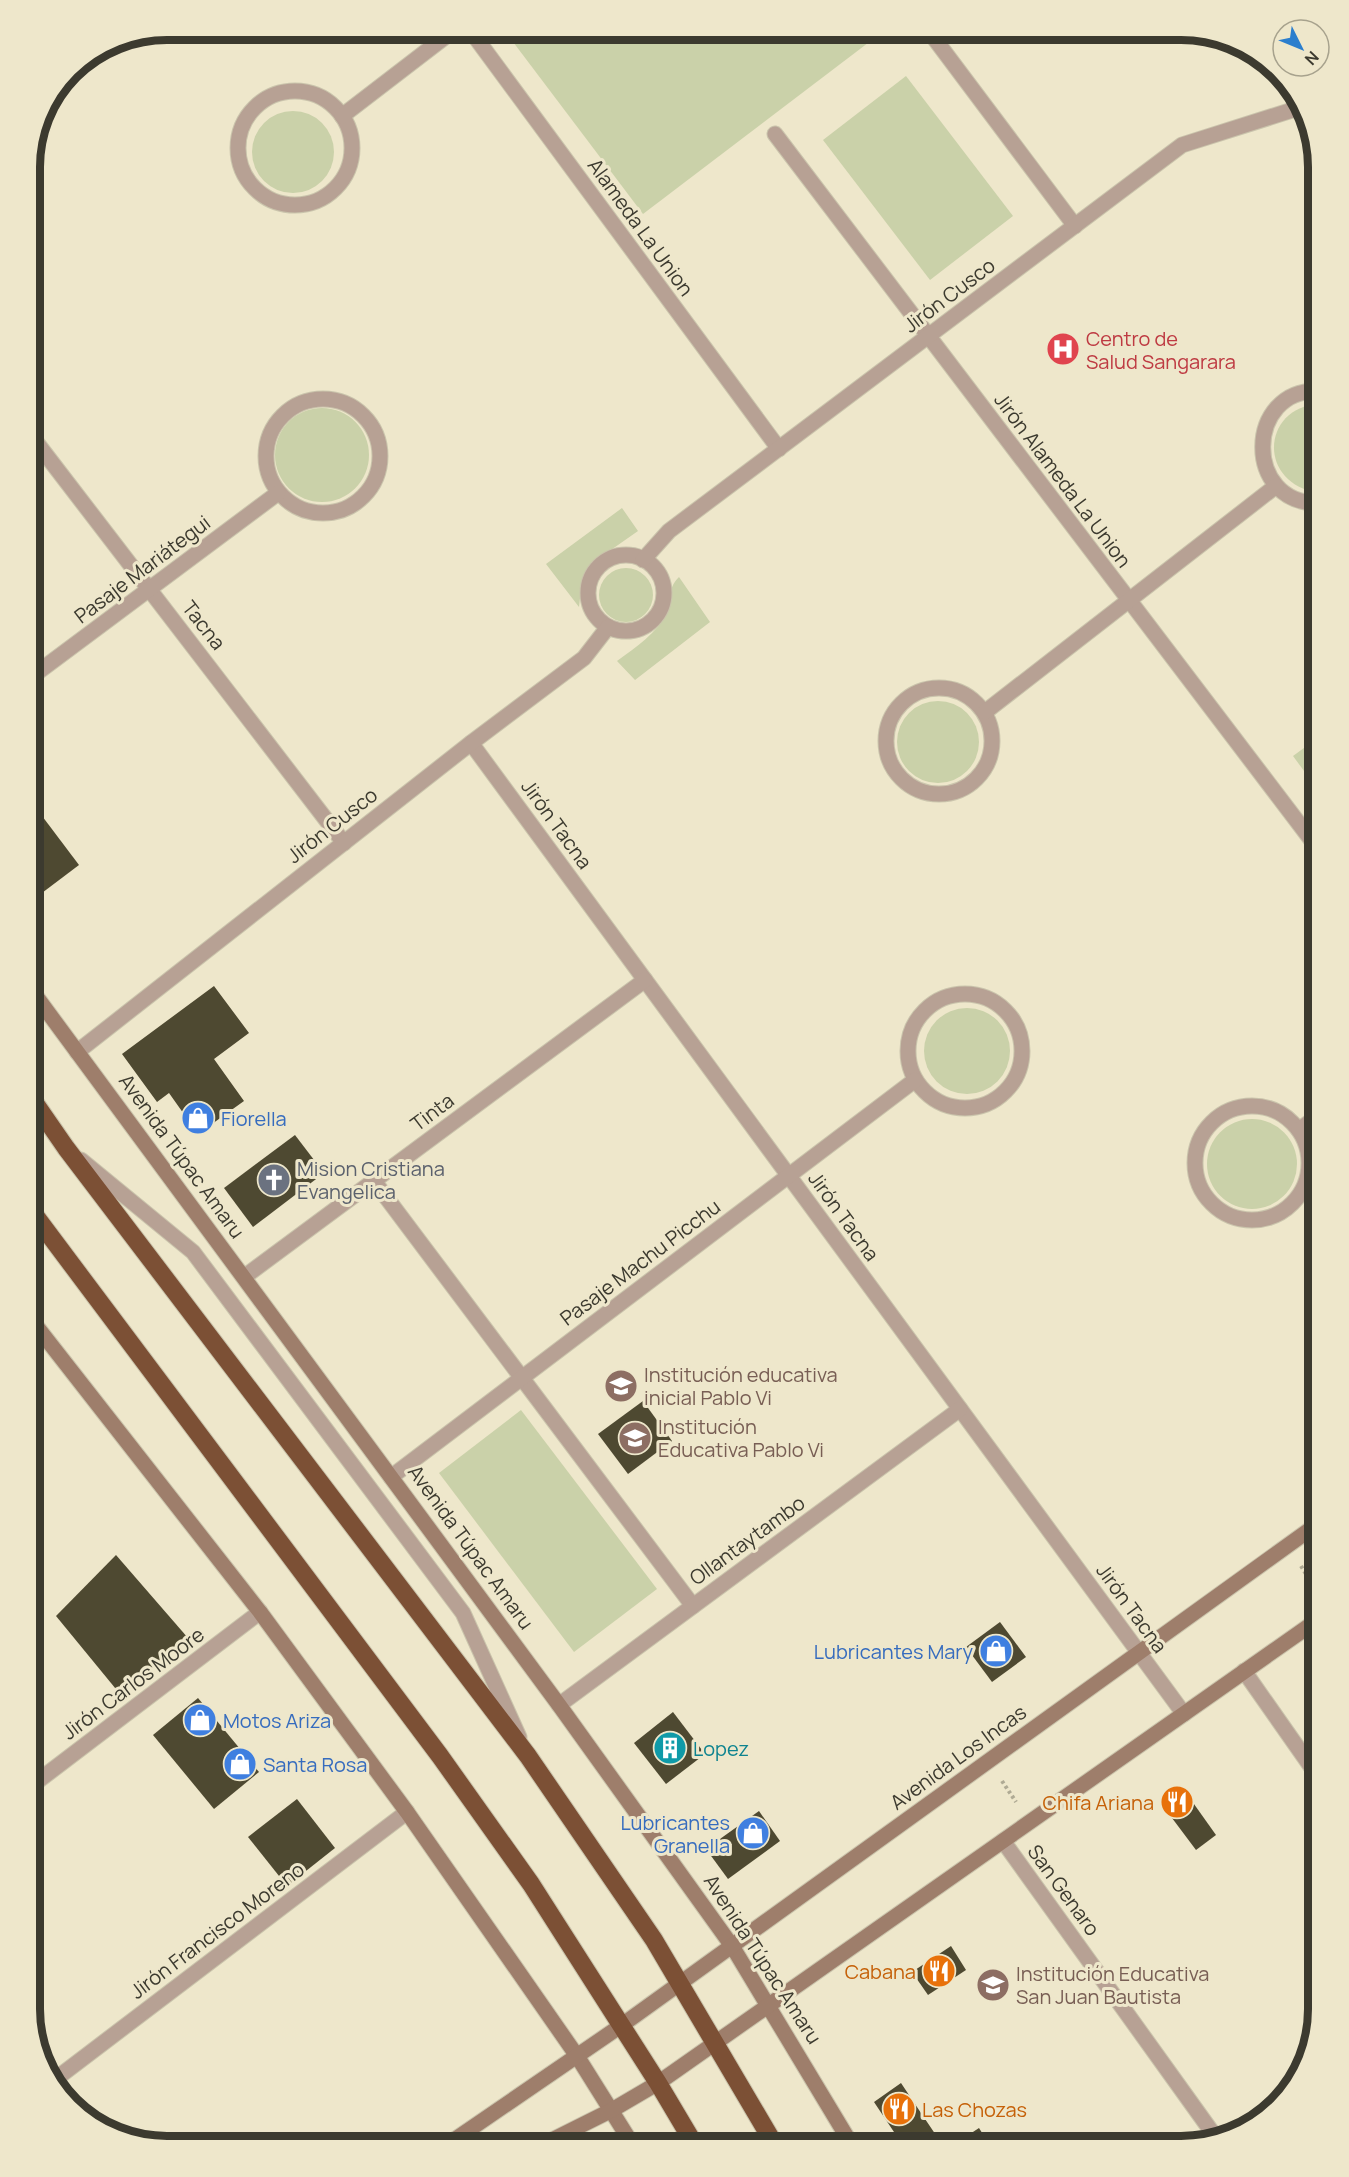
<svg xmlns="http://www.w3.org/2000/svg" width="1349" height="2177" viewBox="0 0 1349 2177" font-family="Manrope,sans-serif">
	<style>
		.green { fill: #cad1a9 }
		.building { fill: #4e4931 }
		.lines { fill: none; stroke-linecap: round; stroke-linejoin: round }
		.lane-casing { stroke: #cac4ac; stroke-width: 17 }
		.street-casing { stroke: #cac4ac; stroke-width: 17 }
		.secondary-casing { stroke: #cac4ac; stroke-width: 17 }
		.highway-casing { stroke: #cac4ac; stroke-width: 20 }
		.path { stroke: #afaa94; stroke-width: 4; stroke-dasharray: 3 3; stroke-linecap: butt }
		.lane { stroke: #b7a194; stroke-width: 15 }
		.street { stroke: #b7a194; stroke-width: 15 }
		.secondary { stroke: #9e7e6b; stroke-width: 15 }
		.highway { stroke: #7c5035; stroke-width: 18 }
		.labels { text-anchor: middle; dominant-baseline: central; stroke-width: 6; stroke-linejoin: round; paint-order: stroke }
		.street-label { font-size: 20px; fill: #3c3a2f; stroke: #eee7cb }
		.health-label { font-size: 20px; fill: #be3a42; stroke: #eee7cb; text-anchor: start }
		.shop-label { font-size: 20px; fill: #366cbe; stroke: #eee7cb; text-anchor: start }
		.worship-label { font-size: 20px; fill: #5b616d; stroke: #eee7cb; text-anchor: start }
		.education-label { font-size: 20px; fill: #785e54; stroke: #eee7cb; text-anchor: start }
		.culture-label { font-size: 20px; fill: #0d838f; stroke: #eee7cb; text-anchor: start }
		.food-label { font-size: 20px; fill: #c56008; stroke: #eee7cb; text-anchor: end }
		.rim { fill: none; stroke: #3c3a2f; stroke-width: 8 }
	</style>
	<rect width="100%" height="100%" fill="#eee7cb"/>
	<!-- green -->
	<g class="green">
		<polygon points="504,30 885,30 643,214"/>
		<polygon points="906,76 1013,216 930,280 823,140"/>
		<circle cx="293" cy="152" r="41"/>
		<path d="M1319 404V493C1256 483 1262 407 1319 404Z"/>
		<circle cx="322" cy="455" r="47"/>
		<polygon points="622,508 638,531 598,559 582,581 579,607 546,564"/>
		<circle cx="626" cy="595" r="27"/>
		<path d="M679 577 710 622 635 680 617 661C636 647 657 633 668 612 675 599 665 591 679 577Z"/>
		<circle cx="938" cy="742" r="41"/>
		<polygon points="1319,737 1319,766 1307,775 1293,756"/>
		<circle cx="967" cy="1051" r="43"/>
		<circle cx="1252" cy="1164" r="45"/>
		<polygon points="521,1410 657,1589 574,1652 439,1473"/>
	</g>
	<!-- building -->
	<g class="building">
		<polygon points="30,800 79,865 30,902"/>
		<polygon points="214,986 249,1033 214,1059 244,1101 198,1134 169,1093 157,1102 122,1054"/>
		<polygon points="295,1135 324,1173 253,1227 224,1188"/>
		<polygon points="643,1401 672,1441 628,1474 598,1434"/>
		<polygon points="116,1555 188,1638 120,1694 56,1616"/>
		<polygon points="1000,1622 1026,1657 992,1682 966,1647"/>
		<polygon points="198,1698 259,1772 214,1809 153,1735"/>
		<polygon points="673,1712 705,1754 666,1784 634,1743"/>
		<polygon points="1184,1790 1216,1835 1196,1850 1163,1806"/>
		<polygon points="297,1799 335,1848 287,1886 248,1837"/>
		<polygon points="759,1811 780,1841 728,1879 706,1849"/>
		<polygon points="951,1946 966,1970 928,1995 912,1972"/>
		<polygon points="901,2083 923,2116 944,2147 904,2147 874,2102"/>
		<polygon points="979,2128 991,2147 950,2147"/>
	</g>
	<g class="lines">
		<defs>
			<polyline id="lane" points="81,1160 193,1252 463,1613 519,1737"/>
			<g id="street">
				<polyline points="470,30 779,449"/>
				<polyline points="928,30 1075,226"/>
				<circle cx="295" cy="148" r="57"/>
				<polyline points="342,116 454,30"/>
				<polyline points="775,134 1319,850"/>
				<circle cx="323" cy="456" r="57"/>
				<polyline points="30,434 344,843"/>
				<path d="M1319 503C1243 505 1245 388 1319 391"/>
				<circle cx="626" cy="593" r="38"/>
				<polyline points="643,560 669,531 1182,145 1305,106"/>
				<polyline points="30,678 278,493"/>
				<circle cx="939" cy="741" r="53"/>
				<polyline points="985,712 1276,486"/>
				<polyline points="471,743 1184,1714"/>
				<circle cx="965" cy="1051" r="57"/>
				<polyline points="77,1052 471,743 584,658 608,627"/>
				<circle cx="1252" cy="1163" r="57"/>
				<polyline points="1299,1130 1319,1115"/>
				<polyline points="374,1181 693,1606"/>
				<polyline points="244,1277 645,980"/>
				<polyline points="391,1477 915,1080"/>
				<polyline points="1244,1671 1319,1778"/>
				<polyline points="559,1705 960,1409"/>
				<polyline points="30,1787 260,1612"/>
				<polyline points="1003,1841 1217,2139"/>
				<polyline points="53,2081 407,1812"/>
			</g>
			<g id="secondary">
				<polyline points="30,988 559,1705 732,1946 853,2147"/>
				<polyline points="30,1318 260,1612 407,1812 577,2056 634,2147"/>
				<polyline points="444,2147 622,2025 1319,1523"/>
				<polyline points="538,2147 612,2110 658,2083 1319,1619"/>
			</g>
			<g id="highway">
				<polyline points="30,1096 66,1148 528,1756 654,1940 776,2147"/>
				<polyline points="30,1209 440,1756 531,1884 658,2083 696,2147"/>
			</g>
		</defs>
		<!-- lane casing -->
		<use href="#lane" class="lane-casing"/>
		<!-- street casing -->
		<use href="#street" class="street-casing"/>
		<!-- secondary casing -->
		<use href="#secondary" class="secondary-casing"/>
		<!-- highway casing -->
		<use href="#highway" class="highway-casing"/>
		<!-- path -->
		<g class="path">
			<polyline points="1301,1566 1318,1593"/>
			<polyline points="1002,1781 1016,1802"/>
		</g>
		<!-- lane -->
		<use href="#lane" class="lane"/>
		<!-- street -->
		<use href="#street" class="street"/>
		<!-- secondary -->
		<use href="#secondary" class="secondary"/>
		<!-- highway -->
		<use href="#highway" class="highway"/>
	</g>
	<!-- icons -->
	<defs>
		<symbol id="hospital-disc" viewBox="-11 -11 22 22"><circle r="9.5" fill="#e0444e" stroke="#eee7cb"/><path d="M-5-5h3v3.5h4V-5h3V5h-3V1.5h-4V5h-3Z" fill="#fff"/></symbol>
		<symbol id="shop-disc" viewBox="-11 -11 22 22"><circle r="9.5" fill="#3f7fe0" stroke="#eee7cb"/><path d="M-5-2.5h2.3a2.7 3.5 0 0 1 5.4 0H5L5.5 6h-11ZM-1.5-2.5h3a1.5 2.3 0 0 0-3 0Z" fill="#fff"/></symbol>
		<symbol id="church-disc" viewBox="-11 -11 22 22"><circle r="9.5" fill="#6b7280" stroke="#eee7cb"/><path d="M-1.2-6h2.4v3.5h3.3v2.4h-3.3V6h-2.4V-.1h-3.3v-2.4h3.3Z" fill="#fff"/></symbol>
		<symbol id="school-disc" viewBox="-11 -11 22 22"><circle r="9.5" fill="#8d6e63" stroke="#eee7cb"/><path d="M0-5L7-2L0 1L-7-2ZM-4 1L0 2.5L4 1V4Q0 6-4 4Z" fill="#fff"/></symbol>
		<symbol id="building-disc" viewBox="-11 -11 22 22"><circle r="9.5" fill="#0f9aa8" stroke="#eee7cb"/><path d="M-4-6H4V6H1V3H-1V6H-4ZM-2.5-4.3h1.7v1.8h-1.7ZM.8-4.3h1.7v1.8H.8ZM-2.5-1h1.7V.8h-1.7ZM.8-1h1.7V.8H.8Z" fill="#fff"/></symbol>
		<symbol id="restaurant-disc" viewBox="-11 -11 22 22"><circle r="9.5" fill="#e8710a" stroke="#eee7cb"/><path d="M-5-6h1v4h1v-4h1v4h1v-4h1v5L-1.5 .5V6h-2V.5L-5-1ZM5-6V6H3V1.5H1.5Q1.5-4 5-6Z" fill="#fff"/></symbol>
	</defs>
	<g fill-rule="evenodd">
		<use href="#hospital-disc" x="1044" y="330" width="38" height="38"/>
		<use href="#shop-disc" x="179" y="1099" width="38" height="38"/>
		<use href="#church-disc" x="255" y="1161" width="38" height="38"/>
		<use href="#school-disc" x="602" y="1367" width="38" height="38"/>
		<use href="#school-disc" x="616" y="1419" width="38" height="38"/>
		<use href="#shop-disc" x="977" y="1632" width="38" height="38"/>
		<use href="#shop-disc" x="181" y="1701" width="38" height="38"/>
		<use href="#building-disc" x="651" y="1729" width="38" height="38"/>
		<use href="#shop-disc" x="221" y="1745" width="38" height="38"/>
		<use href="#restaurant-disc" x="1158" y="1783" width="38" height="38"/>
		<use href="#shop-disc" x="734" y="1814" width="38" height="38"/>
		<use href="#restaurant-disc" x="920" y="1952" width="38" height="38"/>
		<use href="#school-disc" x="974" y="1966" width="38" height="38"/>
		<use href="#restaurant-disc" x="880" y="2090" width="38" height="38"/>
	</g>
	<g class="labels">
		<!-- street labels -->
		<g class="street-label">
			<text transform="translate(641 227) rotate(54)">Alameda La Union</text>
			<text transform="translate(949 295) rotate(-37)">Jirón Cusco</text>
			<text transform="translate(1063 480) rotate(53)">Jirón Alameda La Union</text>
			<text transform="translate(142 569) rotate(-37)">Pasaje Mariátegui</text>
			<text transform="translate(204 625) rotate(52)">Tacna</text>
			<text transform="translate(557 824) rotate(54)">Jirón Tacna</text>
			<text transform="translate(332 825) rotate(-38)">Jirón Cusco</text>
			<text transform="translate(432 1112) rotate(-37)">Tinta</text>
			<text transform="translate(182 1156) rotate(54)">Avenida Túpac Amaru</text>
			<text transform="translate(844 1216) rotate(54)">Jirón Tacna</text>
			<text transform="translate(640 1262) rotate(-37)">Pasaje Machu Picchu</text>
			<text transform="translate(747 1540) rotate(-36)">Ollantaytambo</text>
			<text transform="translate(471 1547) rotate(54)">Avenida Túpac Amaru</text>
			<text transform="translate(1132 1608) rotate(54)">Jirón Tacna</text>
			<text transform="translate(133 1683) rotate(-37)">Jirón Carlos Moore</text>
			<text transform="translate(958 1757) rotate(-36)">Avenida Los Incas</text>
			<text transform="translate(1064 1890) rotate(54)">San Genaro</text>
			<text transform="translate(217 1930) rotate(-37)">Jirón Francisco Moreno</text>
			<text transform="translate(763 1959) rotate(57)">Avenida Túpac Amaru</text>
		</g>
		<!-- health labels -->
		<g class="health-label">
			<text x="1086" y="338">Centro de<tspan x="1086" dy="23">Salud Sangarara</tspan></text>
		</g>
		<!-- shop labels -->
		<g class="shop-label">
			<text x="221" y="1118">Fiorella</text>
			<text x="973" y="1651" text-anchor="end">Lubricantes Mary</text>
			<text x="223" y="1720">Motos Ariza</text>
			<text x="263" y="1764">Santa Rosa</text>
			<text x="730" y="1822" text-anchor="end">Lubricantes<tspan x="730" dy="23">Granella</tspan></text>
		</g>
		<!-- worship labels -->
		<g class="worship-label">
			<text x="297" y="1168">Mision Cristiana<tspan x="297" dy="23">Evangelica</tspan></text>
		</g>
		<!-- education labels -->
		<g class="education-label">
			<text x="644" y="1374">Institución educativa<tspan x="644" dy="23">inicial Pablo Vi</tspan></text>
			<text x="658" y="1426">Institución<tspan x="658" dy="23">Educativa Pablo Vi</tspan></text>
			<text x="1016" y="1973">Institución Educativa<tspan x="1016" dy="23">San Juan Bautista</tspan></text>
		</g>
		<!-- culture labels -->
		<g class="culture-label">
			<text x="693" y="1748">Lopez</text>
		</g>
		<!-- food labels -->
		<g class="food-label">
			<text x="1154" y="1802">Chifa Ariana</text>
			<text x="916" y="1971">Cabana</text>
			<text x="922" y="2109" text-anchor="start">Las Chozas</text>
		</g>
	</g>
	<!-- crop -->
	<path d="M0 0H1349V2177H0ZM167 40H1181A127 127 0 0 1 1308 167V2009A127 127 0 0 1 1181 2136H167A127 127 0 0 1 40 2009V167A127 127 0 0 1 167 40Z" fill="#eee7cb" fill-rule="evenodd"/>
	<path class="rim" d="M167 40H1181A127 127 0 0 1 1308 167V2009A127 127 0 0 1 1181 2136H167A127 127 0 0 1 40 2009V167A127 127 0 0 1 167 40Z"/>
	<!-- north arrow -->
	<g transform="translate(1301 48) rotate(133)"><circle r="28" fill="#eee7cb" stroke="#a7a28d" stroke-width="1.5"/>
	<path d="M0-4.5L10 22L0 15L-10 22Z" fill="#2b7ecd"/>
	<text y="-9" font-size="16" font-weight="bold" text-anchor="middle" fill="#3c3a2f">N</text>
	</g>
</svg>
